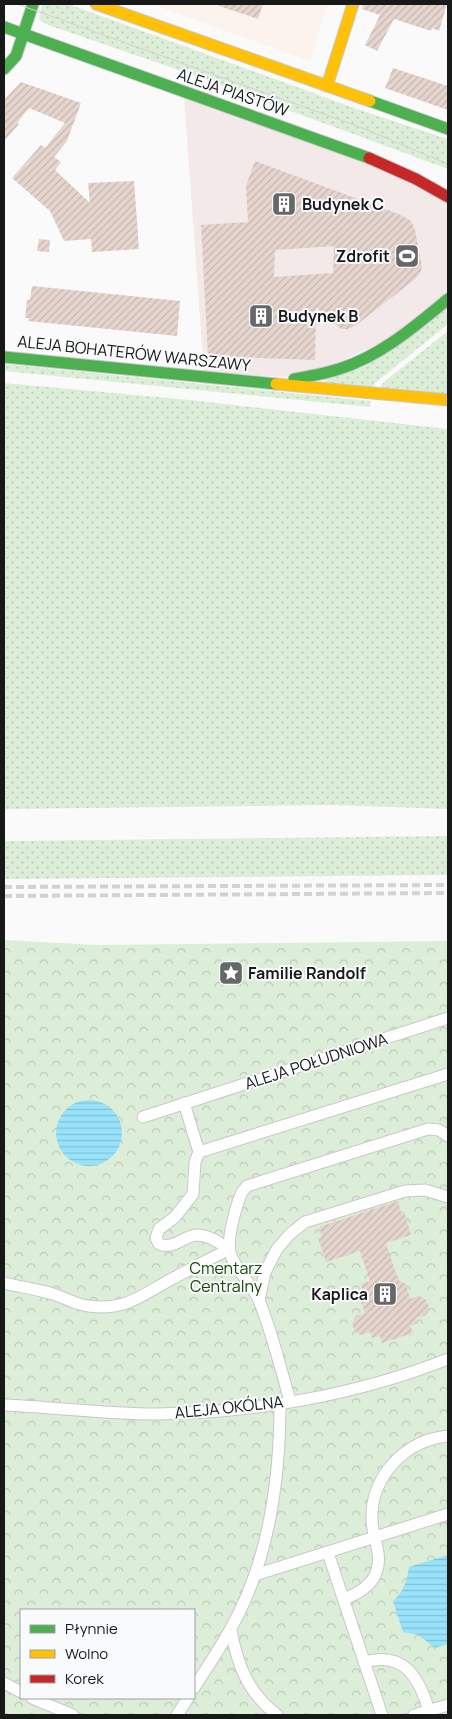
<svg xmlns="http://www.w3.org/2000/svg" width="452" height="1719" viewBox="0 0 452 1719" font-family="Manrope,sans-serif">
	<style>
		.commercial { fill: #f2e9e8 }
		.education { fill: #fbf3ec }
		.grass { fill: url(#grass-dots) }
		.forest { fill: url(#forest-crowns); fill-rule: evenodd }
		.water { fill: url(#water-rules) }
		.building { fill: url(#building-hatch); fill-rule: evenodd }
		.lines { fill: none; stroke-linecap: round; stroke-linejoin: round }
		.street-casing { stroke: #c8c8c9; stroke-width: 13 }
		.fast-casing { stroke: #c8c8c9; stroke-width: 13 }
		.slow-casing { stroke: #c8c8c9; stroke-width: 13 }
		.jam-casing { stroke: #c8c8c9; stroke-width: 13 }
		.street { stroke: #fefefe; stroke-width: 11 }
		.fast { stroke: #4caf50; stroke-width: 11 }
		.slow { stroke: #ffc107; stroke-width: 11 }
		.jam { stroke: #c62828; stroke-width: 11 }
		.tram { stroke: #d2d2d2; stroke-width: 1 }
		.rail { stroke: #d2d2d2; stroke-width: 4; stroke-dasharray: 8 4; stroke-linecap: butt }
		.labels { text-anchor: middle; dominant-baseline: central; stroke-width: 4; stroke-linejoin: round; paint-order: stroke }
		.street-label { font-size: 16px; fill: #171818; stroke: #f9fafc }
		.poi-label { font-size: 16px; font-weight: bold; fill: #171818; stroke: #f9fafc; text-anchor: start }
		.park-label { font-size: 16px; fill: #164a05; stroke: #f9fafc }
	</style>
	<defs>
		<pattern id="grass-dots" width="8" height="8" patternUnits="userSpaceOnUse" patternTransform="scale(1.25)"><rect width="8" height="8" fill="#dceed8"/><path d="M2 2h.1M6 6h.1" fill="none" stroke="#bccbb9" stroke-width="1.8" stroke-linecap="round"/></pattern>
		<pattern id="forest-crowns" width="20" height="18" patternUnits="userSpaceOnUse" patternTransform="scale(1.25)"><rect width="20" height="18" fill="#dceed8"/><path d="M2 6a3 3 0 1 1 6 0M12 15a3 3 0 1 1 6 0" fill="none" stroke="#bccbb9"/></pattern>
		<pattern id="water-rules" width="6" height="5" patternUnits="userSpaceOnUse" patternTransform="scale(1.25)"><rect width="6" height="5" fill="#98e2fa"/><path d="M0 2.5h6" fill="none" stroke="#82c1d6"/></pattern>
		<pattern id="building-hatch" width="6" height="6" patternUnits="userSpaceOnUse" patternTransform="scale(1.25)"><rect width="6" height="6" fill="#e5d5ce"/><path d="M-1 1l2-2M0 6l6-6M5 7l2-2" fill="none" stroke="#c4b6b0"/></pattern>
	</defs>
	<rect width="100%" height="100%" fill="#fafafb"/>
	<!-- commercial -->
	<polygon class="commercial" points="184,96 356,156 448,202 448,294 397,335 318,372 283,377 204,372"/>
	<!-- education -->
	<polygon class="education" points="151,4 328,4 310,61"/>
	<!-- grass -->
	<g class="grass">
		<polygon points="42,4 68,4 357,109 448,139 448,169 193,75 48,25 39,20"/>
		<polygon points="448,307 448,324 374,384 372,390 327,386 324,378"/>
		<polygon points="448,331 448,396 380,390 381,385 385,381"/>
		<polygon points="4,364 371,401 370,407 4,371"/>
		<polygon points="4,383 190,400 448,429 448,809 330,805 4,809"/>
		<polygon points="448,836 448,875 4,879 4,841"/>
	</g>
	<!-- forest -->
	<path class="forest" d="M4 940 98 945 448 941V1715H4ZM21 1610H194V1698H21Z"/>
	<!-- water -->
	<g class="water">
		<circle cx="89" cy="1133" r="33"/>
		<path d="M448 1555V1644L435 1648 419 1635 403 1632 393 1601C404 1592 407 1580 409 1567Z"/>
	</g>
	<!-- building -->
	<g class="building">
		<polygon points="220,4 263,4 258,19 219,6"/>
		<polygon points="363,4 447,4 439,31 432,28 431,31 394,19 377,51 365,45 380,15 362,9"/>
		<polygon points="393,68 448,86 448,110 385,88"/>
		<polygon points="21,82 81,103 67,141 54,157 61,162 55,170 90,203 88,183 134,181 139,249 92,252 91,239 64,241 50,211 12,178 41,145 45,148 65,123 29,108 17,123 19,124 4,141 4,100"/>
		<path d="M255 161 401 215 411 221 415 230 422 266 420 273 414 280 355 326 348 329H341L316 307 315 360 208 356 201 225 248 222 246 186ZM334 246 333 273 274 277 275 250Z"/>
		<polygon points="39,239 50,240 49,252 37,251"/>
		<polygon points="32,286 180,301 177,336 28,321 29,318 25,318 27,300 30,300"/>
		<polygon points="398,1201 401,1212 404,1211 411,1235 386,1243 398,1280 406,1284 410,1299 419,1296 426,1300 429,1307 426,1315 416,1318 418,1323 410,1326 413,1333 382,1343 380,1336 372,1338 370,1332 362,1335 355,1331 352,1324 356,1316 365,1313 360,1299 363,1292 361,1284 370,1281 360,1251 326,1262 318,1238 322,1237 319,1227"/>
	</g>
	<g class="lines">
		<defs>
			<g id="street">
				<path d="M184 1103 199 1152 195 1162 193 1194 175 1217 159 1229 156 1238 159 1244C174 1250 183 1236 197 1235 209 1235 219 1243 229 1249"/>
				<polyline points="143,1117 448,1018"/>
				<polyline points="199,1152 448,1074"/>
				<path d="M4 1283C20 1287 37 1289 53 1294 66 1298 76 1305 89 1306 124 1311 139 1297 168 1281 188 1270 209 1260 229 1249"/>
				<polyline points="259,1300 265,1272 277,1249 290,1234 305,1222 405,1191 425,1190 448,1197"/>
				<path d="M290 1401C280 1367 272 1331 258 1298 251 1283 233 1267 230 1252 227 1237 236 1206 242 1192L247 1186 428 1129 439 1130 448 1136"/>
				<path d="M4 1405C54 1407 105 1414 155 1414 254 1413 357 1395 448 1359"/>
				<polyline points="328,1553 382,1715"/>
				<polyline points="255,1575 448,1514"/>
				<path d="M344 1599C357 1594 373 1585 377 1570 382 1554 373 1538 372 1521 370 1477 405 1440 448 1436"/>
				<path d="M231 1630C237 1664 248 1693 277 1715"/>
				<path d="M364 1662C404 1651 419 1677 429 1711"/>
				<polyline points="4,1683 21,1692"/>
				<path d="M194 1688C206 1669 219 1650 230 1630 269 1562 280 1481 280 1403"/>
				<polyline points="32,1698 73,1715"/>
				<polyline points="177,1715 188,1698"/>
				<polyline points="414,1715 448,1705"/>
			</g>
			<g id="fast">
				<polyline points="4,27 369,158"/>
				<polyline points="4,69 16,56 33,4"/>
				<polyline points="370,101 448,129"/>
				<polyline points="4,357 276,384"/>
				<path d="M294 379C309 376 324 374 339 369 381 356 415 326 448 299"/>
			</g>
			<g id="slow">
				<polyline points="96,4 370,101"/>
				<polyline points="327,86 353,4"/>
				<polyline points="276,384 448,400"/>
			</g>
			<polyline id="jam" points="369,158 416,179 448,197"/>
		</defs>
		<!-- street casing -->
		<use href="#street" class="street-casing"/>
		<!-- fast casing -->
		<use href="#fast" class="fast-casing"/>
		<!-- slow casing -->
		<use href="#slow" class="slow-casing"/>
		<!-- jam casing -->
		<use href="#jam" class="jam-casing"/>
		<!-- street -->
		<use href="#street" class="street"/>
		<!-- fast -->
		<use href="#fast" class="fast"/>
		<!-- slow -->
		<use href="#slow" class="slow"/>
		<!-- jam -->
		<use href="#jam" class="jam"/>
		<!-- tram -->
		<polyline class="tram" points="17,4 360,127 448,164"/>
		<!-- rail -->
		<g class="rail">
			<polyline points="4,887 448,885"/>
			<polyline points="4,896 448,893"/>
		</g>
	</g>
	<!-- icons -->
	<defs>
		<symbol id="building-square" viewBox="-11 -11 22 22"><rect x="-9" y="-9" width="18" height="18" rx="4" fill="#666767" stroke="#f9fafc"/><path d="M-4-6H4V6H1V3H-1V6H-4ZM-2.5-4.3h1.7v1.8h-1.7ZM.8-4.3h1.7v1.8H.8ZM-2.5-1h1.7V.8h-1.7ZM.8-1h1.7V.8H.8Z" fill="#fff"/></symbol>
		<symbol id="stadium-square" viewBox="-11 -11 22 22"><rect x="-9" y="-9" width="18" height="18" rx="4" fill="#666767" stroke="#f9fafc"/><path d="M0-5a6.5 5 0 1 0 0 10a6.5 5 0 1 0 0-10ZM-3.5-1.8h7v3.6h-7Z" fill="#fff"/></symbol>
		<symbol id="sight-square" viewBox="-11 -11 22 22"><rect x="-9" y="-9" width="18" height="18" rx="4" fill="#666767" stroke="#f9fafc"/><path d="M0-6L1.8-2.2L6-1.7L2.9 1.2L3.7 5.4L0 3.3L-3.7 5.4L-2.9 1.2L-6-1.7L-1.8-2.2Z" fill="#fff"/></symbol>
	</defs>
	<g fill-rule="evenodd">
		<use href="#building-square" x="270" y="190" width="28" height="28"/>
		<use href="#stadium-square" x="393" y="242" width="28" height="28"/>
		<use href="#building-square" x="247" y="302" width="28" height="28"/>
		<use href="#sight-square" x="217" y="959" width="28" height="28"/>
		<use href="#building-square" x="371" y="1280" width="28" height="28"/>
	</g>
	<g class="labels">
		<!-- street labels -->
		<g class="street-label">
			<text transform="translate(233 92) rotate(19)">ALEJA PIASTÓW</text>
			<text transform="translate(134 353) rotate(6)">ALEJA BOHATERÓW WARSZAWY</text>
			<text transform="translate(316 1061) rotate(-18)">ALEJA POŁUDNIOWA</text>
			<text transform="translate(229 1407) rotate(-6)">ALEJA OKÓLNA</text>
		</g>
		<!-- poi labels -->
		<g class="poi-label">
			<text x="302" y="204">Budynek C</text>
			<text x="390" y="256" text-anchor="end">Zdrofit</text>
			<text x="278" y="316">Budynek B</text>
			<text x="248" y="973">Familie Randolf</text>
			<text x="368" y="1294" text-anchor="end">Kaplica</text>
		</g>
		<!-- park labels -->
		<g class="park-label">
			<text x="226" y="1268">Cmentarz<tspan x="226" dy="18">Centralny</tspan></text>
		</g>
	</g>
	<!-- border -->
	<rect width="452" height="1719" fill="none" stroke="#171818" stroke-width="10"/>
	<!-- legend -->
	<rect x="20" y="1609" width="175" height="90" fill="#f9fafc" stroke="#9fa0a1"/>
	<rect x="30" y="1625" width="25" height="8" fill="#4caf50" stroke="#9fa0a1"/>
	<text x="65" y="1634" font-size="15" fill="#171818">Płynnie</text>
	<rect x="30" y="1650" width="25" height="8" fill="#ffc107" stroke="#9fa0a1"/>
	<text x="65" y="1659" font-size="15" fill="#171818">Wolno</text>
	<rect x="30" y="1675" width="25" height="8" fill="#c62828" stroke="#9fa0a1"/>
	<text x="65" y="1684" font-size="15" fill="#171818">Korek</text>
</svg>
